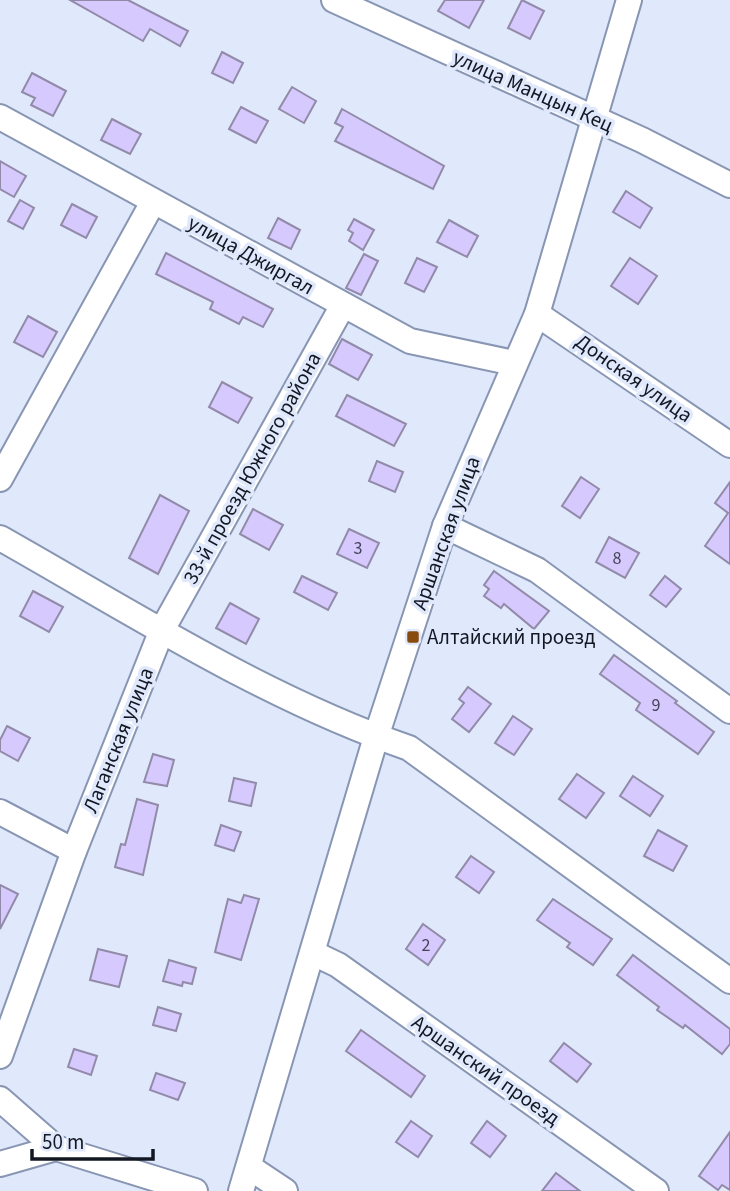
<svg xmlns="http://www.w3.org/2000/svg" width="730" height="1191" viewBox="0 0 730 1191" font-family="'Source Sans 3',sans-serif">
	<style>
		.building { fill: #d6c9fd; stroke: #928aa9; stroke-width: 2 }
		.lines { fill: none; stroke-linecap: round; stroke-linejoin: round }
		.minor-casing { stroke: #8896b3; stroke-width: 28 }
		.minor { stroke: #fff; stroke-width: 24 }
		.poi-dot { fill: #884a0d; stroke: #e0e9fc; stroke-width: 2.5 }
		.labels { text-anchor: middle; dominant-baseline: central; stroke-width: 7; stroke-linejoin: round; paint-order: stroke }
		.number-label { font-size: 18px; fill: #434459 }
		.street-label { font-size: 21px; fill: #121722; stroke: #e0e9fc }
		.poi-label { font-size: 21px; fill: #121722; stroke: #e0e9fc; text-anchor: start }
	</style>
	<rect width="100%" height="100%" fill="#e0e9fc"/>
	<!-- building -->
	<g class="building">
		<polygon points="70,0 128,0 188,31 180,46 150,29 143,41"/>
		<polygon points="445,0 484,0 469,28 438,11"/>
		<polygon points="522,0 544,11 530,39 508,28"/>
		<polygon points="222,52 243,63 233,83 212,73"/>
		<polygon points="32,73 66,91 53,116 31,105 35,98 22,92"/>
		<polygon points="292,87 316,101 304,123 279,109"/>
		<polygon points="241,107 268,121 256,143 229,129"/>
		<polygon points="342,109 444,166 433,189 335,141 343,127 335,123"/>
		<polygon points="112,119 141,134 130,154 101,140"/>
		<polygon points="0,161 26,176 14,197 0,189"/>
		<polygon points="626,191 652,208 640,228 613,212"/>
		<polygon points="20,200 34,208 23,229 8,221"/>
		<polygon points="72,204 97,217 86,238 61,225"/>
		<polygon points="278,218 300,230 291,249 268,238"/>
		<polygon points="354,219 374,230 363,250 349,241 353,233 348,230"/>
		<polygon points="449,220 478,236 467,257 437,242"/>
		<polygon points="166,253 273,309 263,327 243,317 239,324 210,309 213,302 156,274"/>
		<polygon points="364,254 378,261 361,295 346,288"/>
		<polygon points="417,258 437,267 424,292 405,283"/>
		<polygon points="630,258 657,276 638,304 611,286"/>
		<polygon points="28,316 57,332 43,357 14,342"/>
		<polygon points="342,339 372,355 358,380 329,364"/>
		<polygon points="222,382 252,398 238,423 209,407"/>
		<polygon points="347,395 406,424 394,446 336,416"/>
		<polygon points="377,461 403,472 395,492 369,481"/>
		<polygon points="581,477 599,489 580,518 562,506"/>
		<polygon points="730,482 730,564 705,546 728,513 715,503"/>
		<polygon points="160,495 189,511 158,574 129,558"/>
		<polygon points="253,509 283,525 269,550 240,534"/>
		<polygon points="349,529 379,543 367,568 337,554"/>
		<polygon points="609,537 639,553 625,578 596,562"/>
		<polygon points="494,571 549,611 534,629 504,604 501,608 484,596 489,589 484,585"/>
		<polygon points="302,576 337,593 328,610 294,592"/>
		<polygon points="665,576 681,589 666,607 650,595"/>
		<polygon points="33,591 63,607 49,632 20,616"/>
		<polygon points="230,603 259,619 246,644 216,628"/>
		<polygon points="614,655 677,701 675,703 714,732 698,754 636,710 640,703 600,674"/>
		<polygon points="468,687 491,704 469,732 452,719 464,703 459,699"/>
		<polygon points="513,716 532,729 514,755 495,743"/>
		<polygon points="7,726 30,738 18,761 0,751 0,740"/>
		<polygon points="153,754 174,760 167,786 144,782"/>
		<polygon points="577,774 604,793 586,818 559,799"/>
		<polygon points="633,776 663,796 650,816 620,796"/>
		<polygon points="234,778 256,783 251,806 229,801"/>
		<polygon points="137,799 158,805 143,875 115,867 121,844 125,845"/>
		<polygon points="221,825 241,832 234,851 215,845"/>
		<polygon points="658,830 687,846 673,871 644,856"/>
		<polygon points="471,856 494,872 479,893 456,877"/>
		<polygon points="0,885 18,894 0,929"/>
		<polygon points="244,895 259,899 241,960 215,952 228,899 241,903"/>
		<polygon points="553,899 612,939 593,965 567,947 570,943 537,920"/>
		<polygon points="423,924 445,940 428,965 406,949"/>
		<polygon points="98,949 127,956 119,987 90,980"/>
		<polygon points="633,955 730,1029 730,1044 722,1054 685,1025 683,1028 657,1010 659,1007 617,975"/>
		<polygon points="169,960 196,968 192,984 183,982 182,986 163,981"/>
		<polygon points="158,1007 181,1014 176,1031 153,1025"/>
		<polygon points="361,1030 425,1076 411,1097 346,1051"/>
		<polygon points="564,1043 591,1064 577,1082 550,1061"/>
		<polygon points="74,1049 97,1056 91,1075 68,1067"/>
		<polygon points="156,1073 185,1083 178,1100 150,1090"/>
		<polygon points="411,1121 432,1136 418,1157 396,1142"/>
		<polygon points="487,1121 506,1136 490,1157 471,1143"/>
		<polygon points="730,1132 730,1190 722,1185 718,1190 699,1176"/>
		<polygon points="556,1173 580,1191 542,1191"/>
	</g>
	<g class="lines">
		<defs>
			<g id="minor">
				<polyline points="334,0 642,140 730,185"/>
				<polyline points="0,117 410,341 514,363"/>
				<polyline points="537,314 730,445"/>
				<polyline points="0,479 153,202"/>
				<polyline points="445,526 537,570 730,711"/>
				<path d="M0 538C133 613 264 698 409 748L730 981"/>
				<polyline points="0,812 74,851"/>
				<polyline points="313,953 338,965 656,1191"/>
				<polyline points="0,1056 74,851 162,630 343,305"/>
				<polyline points="0,1099 56,1148 195,1191"/>
				<polyline points="0,1164 56,1148"/>
				<polyline points="249,1167 285,1191"/>
				<polyline points="241,1191 376,737 445,526 537,314 629,0"/>
			</g>
		</defs>
		<!-- minor casing -->
		<use href="#minor" class="minor-casing"/>
		<!-- minor -->
		<use href="#minor" class="minor"/>
	</g>
	<!-- markers -->
	<rect class="poi-dot" x="406" y="630" width="14" height="14" rx="3.5"/>
	<g class="labels">
		<!-- number labels -->
		<g class="number-label">
			<text x="358" y="548">3</text>
			<text x="617" y="558">8</text>
			<text x="656" y="705">9</text>
			<text x="426" y="945">2</text>
		</g>
		<!-- street labels -->
		<g class="street-label">
			<text transform="translate(533 91) rotate(24)">улица Манцын Кец</text>
			<text transform="translate(251 255) rotate(29)">улица Джиргал</text>
			<text transform="translate(634 378) rotate(35)">Донская улица</text>
			<text transform="translate(252 468) rotate(-61)">33-й проезд Южного района</text>
			<text transform="translate(446 533) rotate(-70)">Аршанская улица</text>
			<text transform="translate(118 740) rotate(-68)">Лаганская улица</text>
			<text transform="translate(486 1070) rotate(35)">Аршанский проезд</text>
		</g>
		<!-- poi labels -->
		<g class="poi-label">
			<text x="427" y="637">Алтайский проезд</text>
		</g>
	</g>
	<!-- scale -->
	<path d="M32 1149v10h121v-10" fill="none" stroke="#121722" stroke-width="3.5"/>
	<text x="42" y="1149" font-size="21" fill="#121722" stroke="#e0e9fc" stroke-width="5" paint-order="stroke">50 m</text>
</svg>
